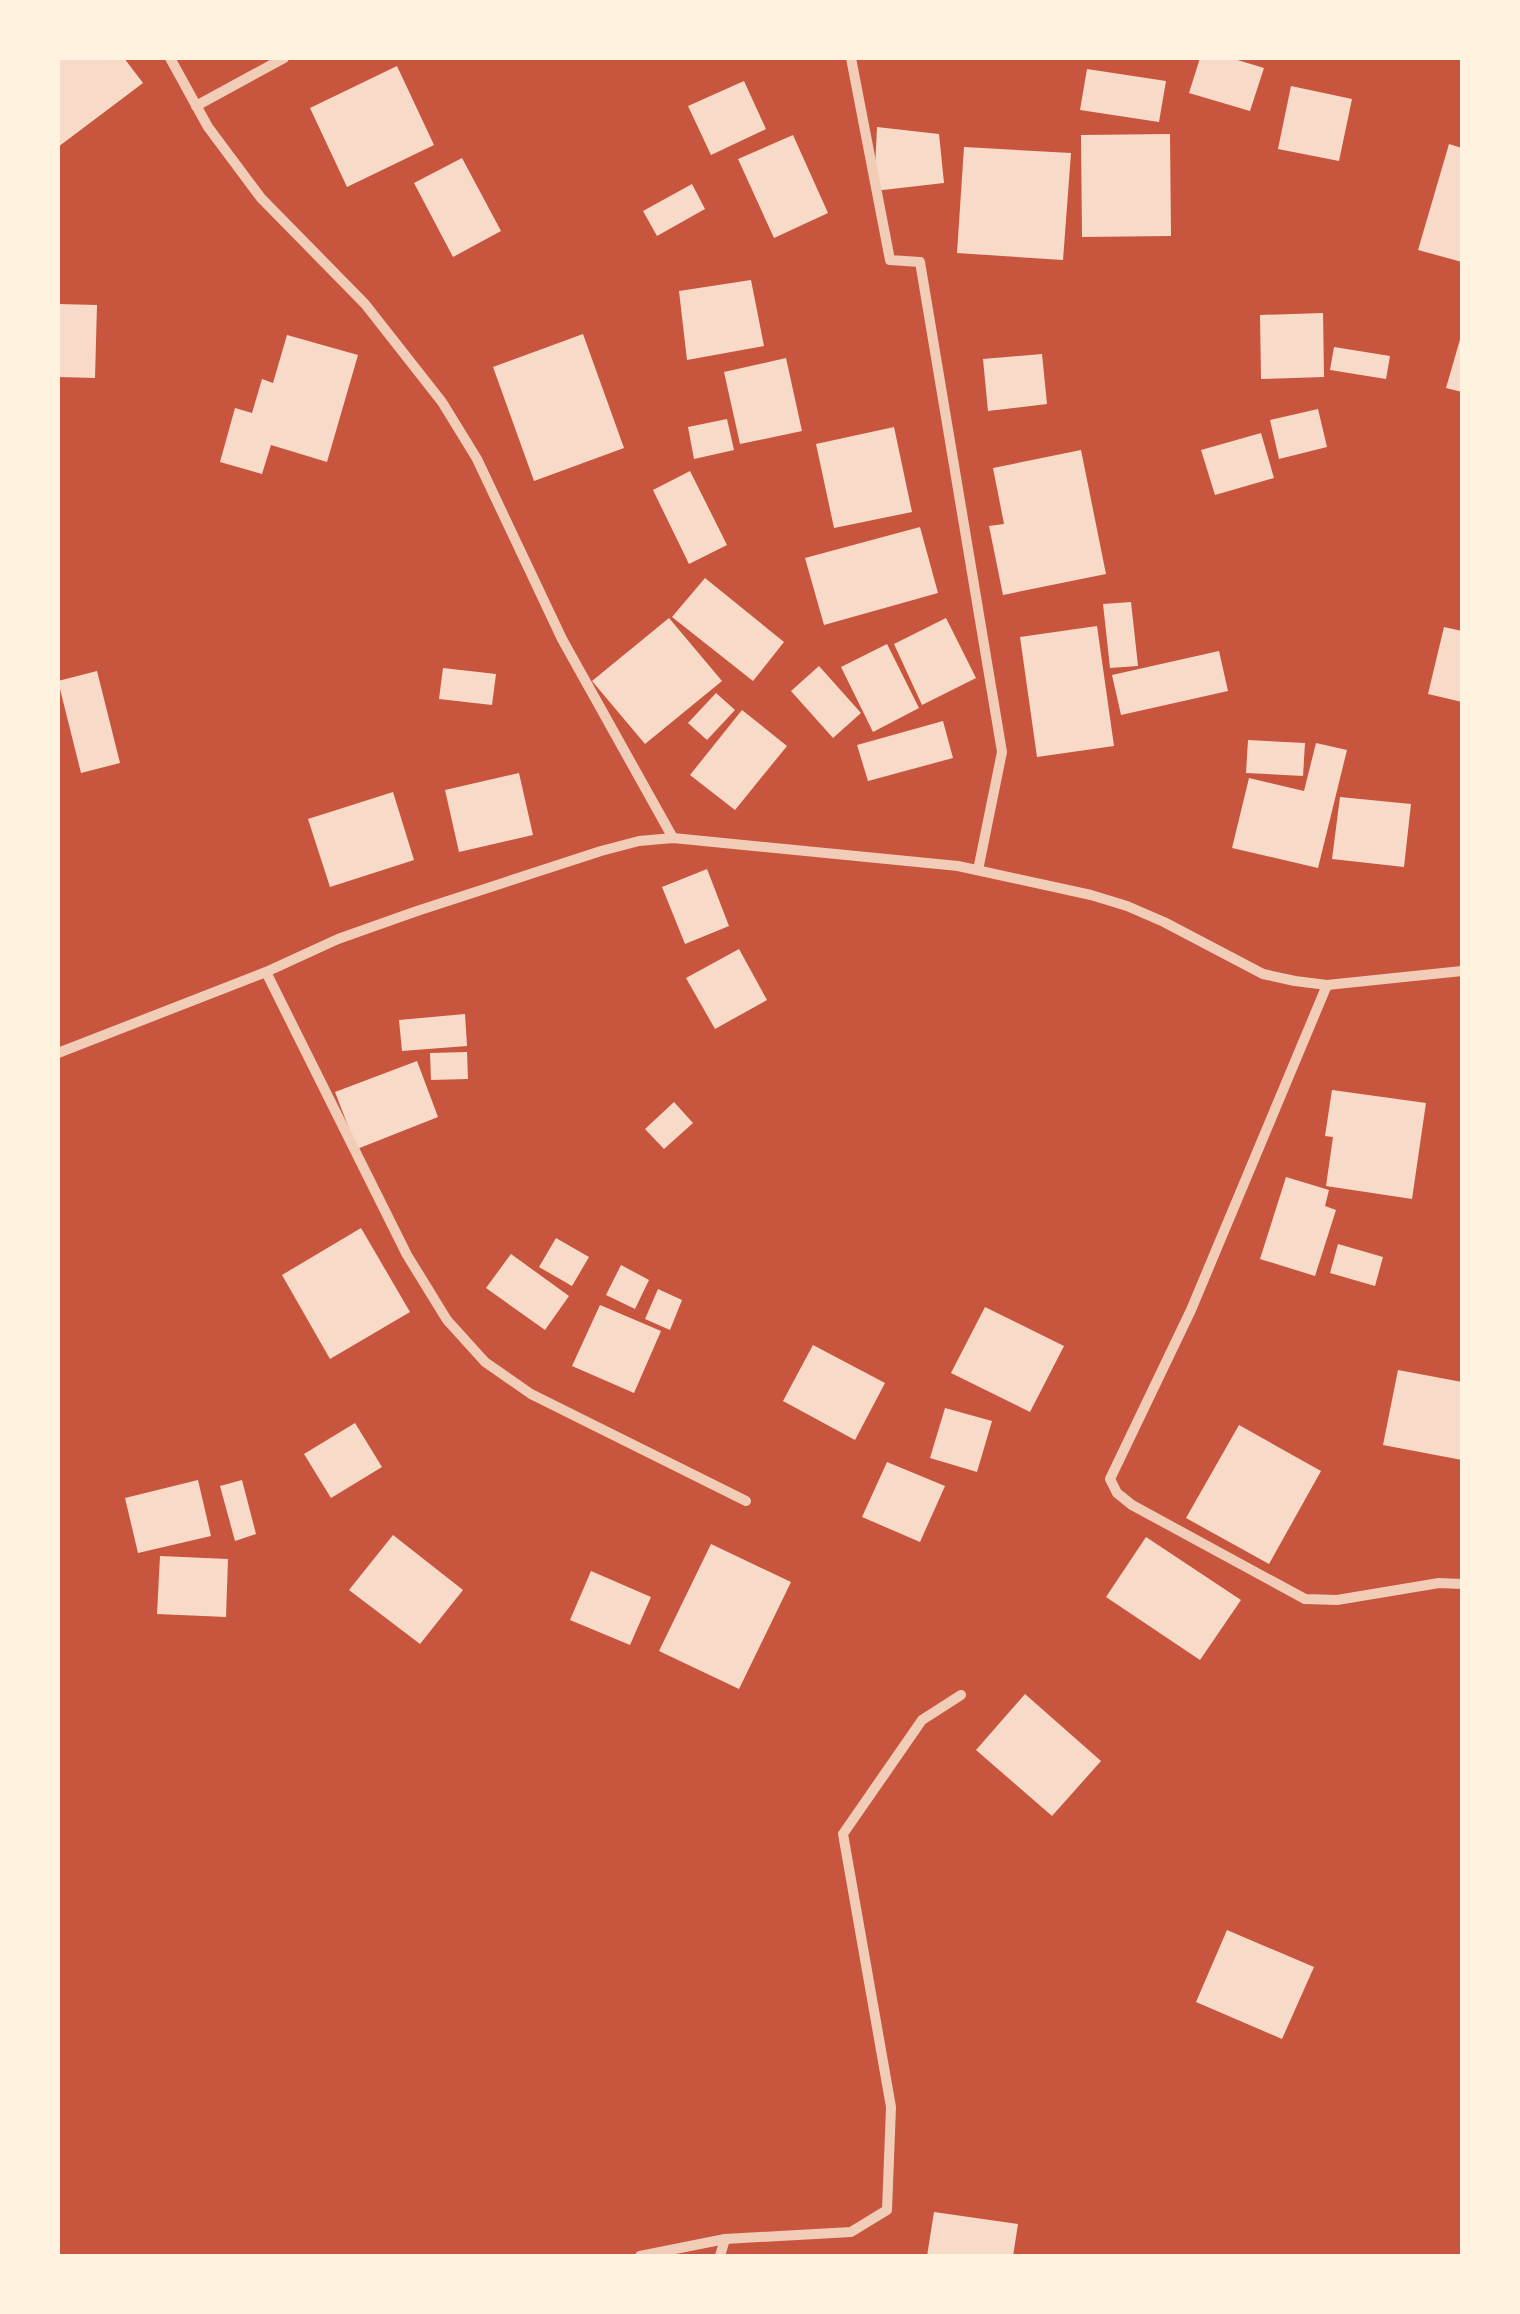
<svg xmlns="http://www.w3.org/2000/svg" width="1520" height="2314" viewBox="0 0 1520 2314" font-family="Karla,sans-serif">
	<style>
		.building { fill: #f7dbc8 }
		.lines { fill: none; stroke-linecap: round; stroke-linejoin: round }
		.minor { stroke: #f1ccb7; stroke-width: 10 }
	</style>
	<rect width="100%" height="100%" fill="#c8553d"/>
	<!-- building -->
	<g class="building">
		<polygon points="58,58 124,58 143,83 58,147"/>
		<polygon points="1200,58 1231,58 1264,68 1250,111 1189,93"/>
		<polygon points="397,66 434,145 347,187 310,108"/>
		<polygon points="1087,69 1166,81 1159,122 1080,110"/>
		<polygon points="744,81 766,129 711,155 688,106"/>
		<polygon points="1291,86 1352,99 1339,161 1278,149"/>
		<polygon points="877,127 939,134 944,183 874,191"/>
		<polygon points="1170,134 1171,236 1082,237 1081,135"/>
		<polygon points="793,135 828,213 774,238 738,159"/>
		<polygon points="1449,144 1462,148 1462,262 1418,250"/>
		<polygon points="964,147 1071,153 1063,260 957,253"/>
		<polygon points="462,158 501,231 453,257 414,183"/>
		<polygon points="692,184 705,209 657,236 643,211"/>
		<polygon points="751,280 764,346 687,360 679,291"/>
		<polygon points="58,304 97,305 95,378 58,377"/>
		<polygon points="1323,313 1324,377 1261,379 1260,315"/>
		<polygon points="583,334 624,448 534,481 493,367"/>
		<polygon points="287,335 358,355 327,462 271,445 262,474 220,462 235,408 252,413 262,379 273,383"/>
		<polygon points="1461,336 1462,336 1462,392 1446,388"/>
		<polygon points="1334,347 1390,356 1386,379 1330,370"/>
		<polygon points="1042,354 1047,404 988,411 983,359"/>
		<polygon points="786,358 802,431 740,444 724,372"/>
		<polygon points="1318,409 1327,447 1279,459 1270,420"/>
		<polygon points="727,419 734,450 694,459 688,427"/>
		<polygon points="894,427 912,512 834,528 816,444"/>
		<polygon points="1261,433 1274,478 1215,495 1201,450"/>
		<polygon points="1081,450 1106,574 1003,595 989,526 1004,524 993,468"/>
		<polygon points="690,471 727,545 689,564 653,490"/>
		<polygon points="920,527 938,593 824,625 805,558"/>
		<polygon points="705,578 784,642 753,681 672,617"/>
		<polygon points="1131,602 1138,666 1110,668 1103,604"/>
		<polygon points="669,618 722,681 645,744 592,681"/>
		<polygon points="946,618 976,678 922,705 894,644"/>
		<polygon points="1097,626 1114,746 1037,757 1020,637"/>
		<polygon points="1444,627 1462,631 1462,702 1428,694"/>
		<polygon points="887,644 919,708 873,732 841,667"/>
		<polygon points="1219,651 1228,691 1121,715 1112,675"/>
		<polygon points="819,666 861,713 833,738 791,691"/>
		<polygon points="443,668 496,674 492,705 439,699"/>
		<polygon points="97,671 120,763 81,773 58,681"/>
		<polygon points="716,693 735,710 707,740 688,723"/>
		<polygon points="742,710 787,746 735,810 690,775"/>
		<polygon points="943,721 953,758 868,781 857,745"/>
		<polygon points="1248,740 1305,743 1303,776 1246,773"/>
		<polygon points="1316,743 1347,750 1318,868 1232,848 1249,778 1304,791"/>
		<polygon points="519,773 533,835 459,852 445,790"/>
		<polygon points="393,792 414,860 330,887 308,819"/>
		<polygon points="1340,797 1411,804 1404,867 1332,859"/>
		<polygon points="707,869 729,926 685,944 662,887"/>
		<polygon points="739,949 767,1000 715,1029 686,978"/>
		<polygon points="465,1014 467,1046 402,1051 399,1020"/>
		<polygon points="467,1052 468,1079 431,1080 430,1053"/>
		<polygon points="417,1061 438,1117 357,1149 335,1092"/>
		<polygon points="1332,1090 1426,1103 1412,1199 1326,1186 1333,1137 1325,1136"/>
		<polygon points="674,1102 693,1123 664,1149 645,1129"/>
		<polygon points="1286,1177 1329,1190 1325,1206 1336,1210 1315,1276 1260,1259"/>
		<polygon points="361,1228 410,1312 330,1359 282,1275"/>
		<polygon points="556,1238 589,1257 572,1286 539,1267"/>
		<polygon points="1338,1244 1383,1257 1375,1286 1330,1273"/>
		<polygon points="511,1254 569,1296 545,1330 486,1288"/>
		<polygon points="621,1265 649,1280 635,1309 606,1295"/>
		<polygon points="658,1289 682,1300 670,1330 645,1319"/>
		<polygon points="600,1305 661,1331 634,1393 572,1366"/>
		<polygon points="985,1307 1064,1346 1030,1412 951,1373"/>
		<polygon points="813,1345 885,1383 855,1440 783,1401"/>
		<polygon points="1398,1370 1462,1382 1462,1460 1383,1445"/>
		<polygon points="945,1408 992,1421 977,1472 930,1458"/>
		<polygon points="355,1423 382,1467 331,1498 304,1454"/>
		<polygon points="1239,1425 1321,1471 1269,1564 1186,1518"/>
		<polygon points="887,1462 945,1486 920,1542 862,1517"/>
		<polygon points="198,1480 211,1536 138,1553 125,1498"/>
		<polygon points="242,1480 256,1534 235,1541 220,1486"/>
		<polygon points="393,1535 463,1590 420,1644 349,1590"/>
		<polygon points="1146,1537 1241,1600 1200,1660 1106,1597"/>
		<polygon points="711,1544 791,1582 739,1689 659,1651"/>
		<polygon points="160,1556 228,1559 226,1617 157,1614"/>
		<polygon points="591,1571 651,1597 630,1645 570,1620"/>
		<polygon points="1025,1694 1101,1761 1052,1816 976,1750"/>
		<polygon points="1227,1930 1314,1967 1282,2039 1196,2002"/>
		<polygon points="934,2212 1018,2224 1013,2256 927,2256"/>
	</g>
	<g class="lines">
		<!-- minor -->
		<g class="minor">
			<polyline points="170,58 208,127 261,198 365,304 442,402 477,459 562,639 673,838"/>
			<polyline points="851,58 890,260 920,262 1002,752 978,870"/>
			<polyline points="196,106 284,58"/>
			<polyline points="266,972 407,1255 447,1320 485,1362 531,1394 746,1501"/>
			<polyline points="1327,985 1191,1310 1110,1479 1117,1493 1132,1505 1305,1599 1337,1600 1439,1583 1462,1584"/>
			<polyline points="58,1053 266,972 338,939 417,911 601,851 639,841 673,838 958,866 1091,895 1127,906 1164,922 1263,974 1295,981 1327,985 1462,971"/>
			<polyline points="640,2256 725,2239 851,2232 887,2210 891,2107 843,1834 922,1720 961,1695"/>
			<polyline points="720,2256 725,2239"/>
		</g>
	</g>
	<!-- border -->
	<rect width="1520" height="2314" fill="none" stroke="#fff3e0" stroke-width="120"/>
</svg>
